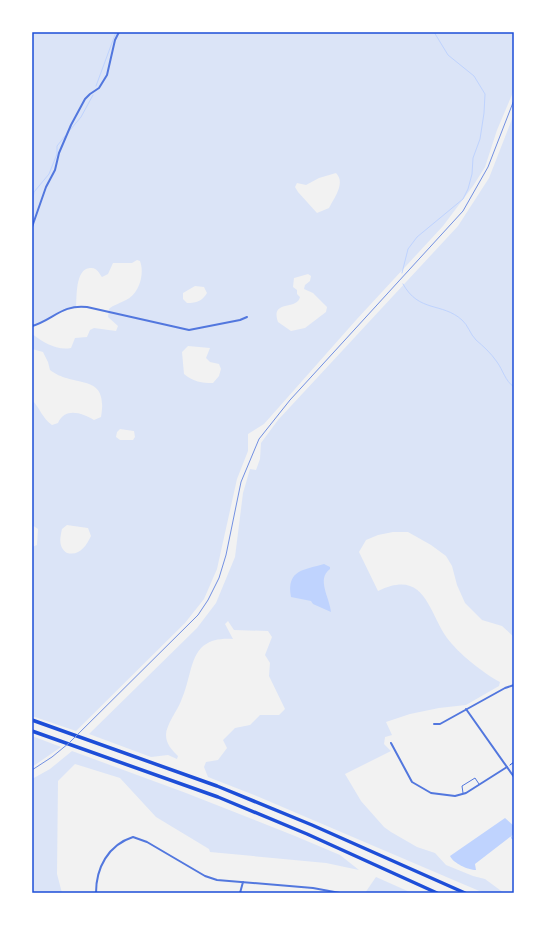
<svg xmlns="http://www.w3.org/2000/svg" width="546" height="925" viewBox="0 0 546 925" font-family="Quicksand,sans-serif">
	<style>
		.green { fill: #dbe4f7; fill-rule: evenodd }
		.water { fill: #bfd3fe }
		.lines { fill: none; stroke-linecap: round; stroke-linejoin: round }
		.stream { stroke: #bfd3fe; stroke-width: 1 }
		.path { stroke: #1d4ed8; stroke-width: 1 }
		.service { stroke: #5277de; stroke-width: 1 }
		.minor { stroke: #5277de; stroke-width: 2 }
		.motorway { stroke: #1d4ed8; stroke-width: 3.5 }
		.rail { stroke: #7290e2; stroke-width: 1 }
		.neatline { fill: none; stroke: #1d4ed8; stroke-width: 1.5 }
	</style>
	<rect width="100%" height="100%" fill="#f2f2f2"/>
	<!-- green -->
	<g class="green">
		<path d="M32 32H514V90L497 130 485 167 473 186 443 226 357 319 264 424 248 434V451L237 479 217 569 204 599 185 623 76 731 32 716V547L37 545 38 529 32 525V400C40 408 42 418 52 425L58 423C65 407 82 413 94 420L101 417C109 371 74 389 50 370L48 362 43 352 32 349V334C43 342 57 351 71 348L75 338 87 337 90 330 94 328 116 331 118 326 108 317 109 309C113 305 121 303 126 300 139 294 145 274 140 261L137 260 132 263H113L108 274 102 277C99 273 97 267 90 268 75 269 77 297 76 308L63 311 32 328ZM336 173C346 183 334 198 329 208L317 213 298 192 295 187 297 183 306 185 319 178ZM308 274 311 276 310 281 305 285 304 289 313 293 327 307 326 312 305 328 291 331 278 322C270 299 297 311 300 297L297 294V290L293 287 294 278ZM195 286 204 287 207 293C202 301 197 303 187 303L183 299V293ZM188 346 210 348 206 358 210 362 219 364 221 369 219 376 213 383C201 383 194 382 184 374L182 352ZM120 429 134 431 135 437 133 440H120L116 437 117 432ZM67 525 88 528 91 536C86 546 80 556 67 553 58 547 60 538 62 529Z"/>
		<path d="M514 114V637L502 626 482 620 465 603 457 585 452 566 446 556 431 545 408 532H393L378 535 366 540 359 552 378 591C425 568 428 611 447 638 458 653 483 673 500 682L499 686 466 705 439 708 410 714 386 722 392 735 385 737 384 744 391 751 345 774 361 801 384 827 391 832 417 847 435 853 446 865 473 876 485 879 504 893H484L259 797 208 777 204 767 206 762 218 760 227 748 223 740 235 728 250 725 260 715H279L285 709 269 676 270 663 265 655 272 637 268 631 234 630 228 621 225 624 233 639C187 636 195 671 181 701 177 711 166 725 166 735 166 744 172 750 178 756L177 759 168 755 151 757 89 734 197 628 216 603 235 557 243 493 250 469 256 470 260 459 261 443 278 420 458 226 489 178Z"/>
		<polygon points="32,736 61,747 32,767"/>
		<polygon points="72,751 186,793 295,836 340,855 359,870 326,863 210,852 209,849 156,817 120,778 75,764 58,781 57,874 62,893 32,893 32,779 50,769"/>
		<polygon points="376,877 412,893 365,893"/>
	</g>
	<!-- water -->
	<g class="water">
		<path d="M324 564 330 567V569C316 579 330 598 331 612L313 604 311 601 291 597C286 569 305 570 324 564Z"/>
		<path d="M505 818 514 826V834L475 864 476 870C468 870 453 863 450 856Z"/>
	</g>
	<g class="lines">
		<!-- stream -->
		<g class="stream">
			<polyline points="96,86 116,32"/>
			<polyline points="70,130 81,117 93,95"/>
			<polyline points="32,205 34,192 49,174 57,154 57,146 65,136"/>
			<polyline points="402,273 408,249 417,237 463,199 468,189 472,174 473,158 480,139 484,113 485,94 474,76 448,55 434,32"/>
			<path d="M403 284C419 313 442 302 462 320 468 325 470 334 476 340 483 346 491 353 497 362 503 370 505 381 514 387"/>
			<polyline points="511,836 512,839 514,838"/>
		</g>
		<!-- path -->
		<polyline class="path" points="510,765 514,762"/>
		<!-- service -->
		<polyline class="service" points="463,793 462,786 475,778 479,784"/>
		<!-- minor -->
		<g class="minor">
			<polyline points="32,227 46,187 55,170 59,153 71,125 85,99 90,94 99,88 107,75 115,40 119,32"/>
			<path d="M32 326C53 320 62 304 87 307L189 330 240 320 247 317"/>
			<polyline points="466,709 514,777"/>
			<polyline points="434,724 440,724 505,688 514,685"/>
			<polyline points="391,743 412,782 431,793 455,796 466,793 507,767"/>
			<path d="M96 893C96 868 108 845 133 837L147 842 205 876 217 880 313 888 340 893"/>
			<polyline points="240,893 243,882"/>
		</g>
		<!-- motorway -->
		<g class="motorway">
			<polyline points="32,720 217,786 312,825 465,893"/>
			<polyline points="32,731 218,797 307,834 437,893"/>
		</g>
		<!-- rail -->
		<polyline class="rail" points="32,770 52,757 69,743 198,615 208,600 219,578 226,555 241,482 259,439 290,400 463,211 488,167 514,100"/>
	</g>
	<!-- border -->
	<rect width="546" height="925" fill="none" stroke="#ffffff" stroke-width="66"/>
	<rect x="33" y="33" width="480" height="859" class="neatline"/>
</svg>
